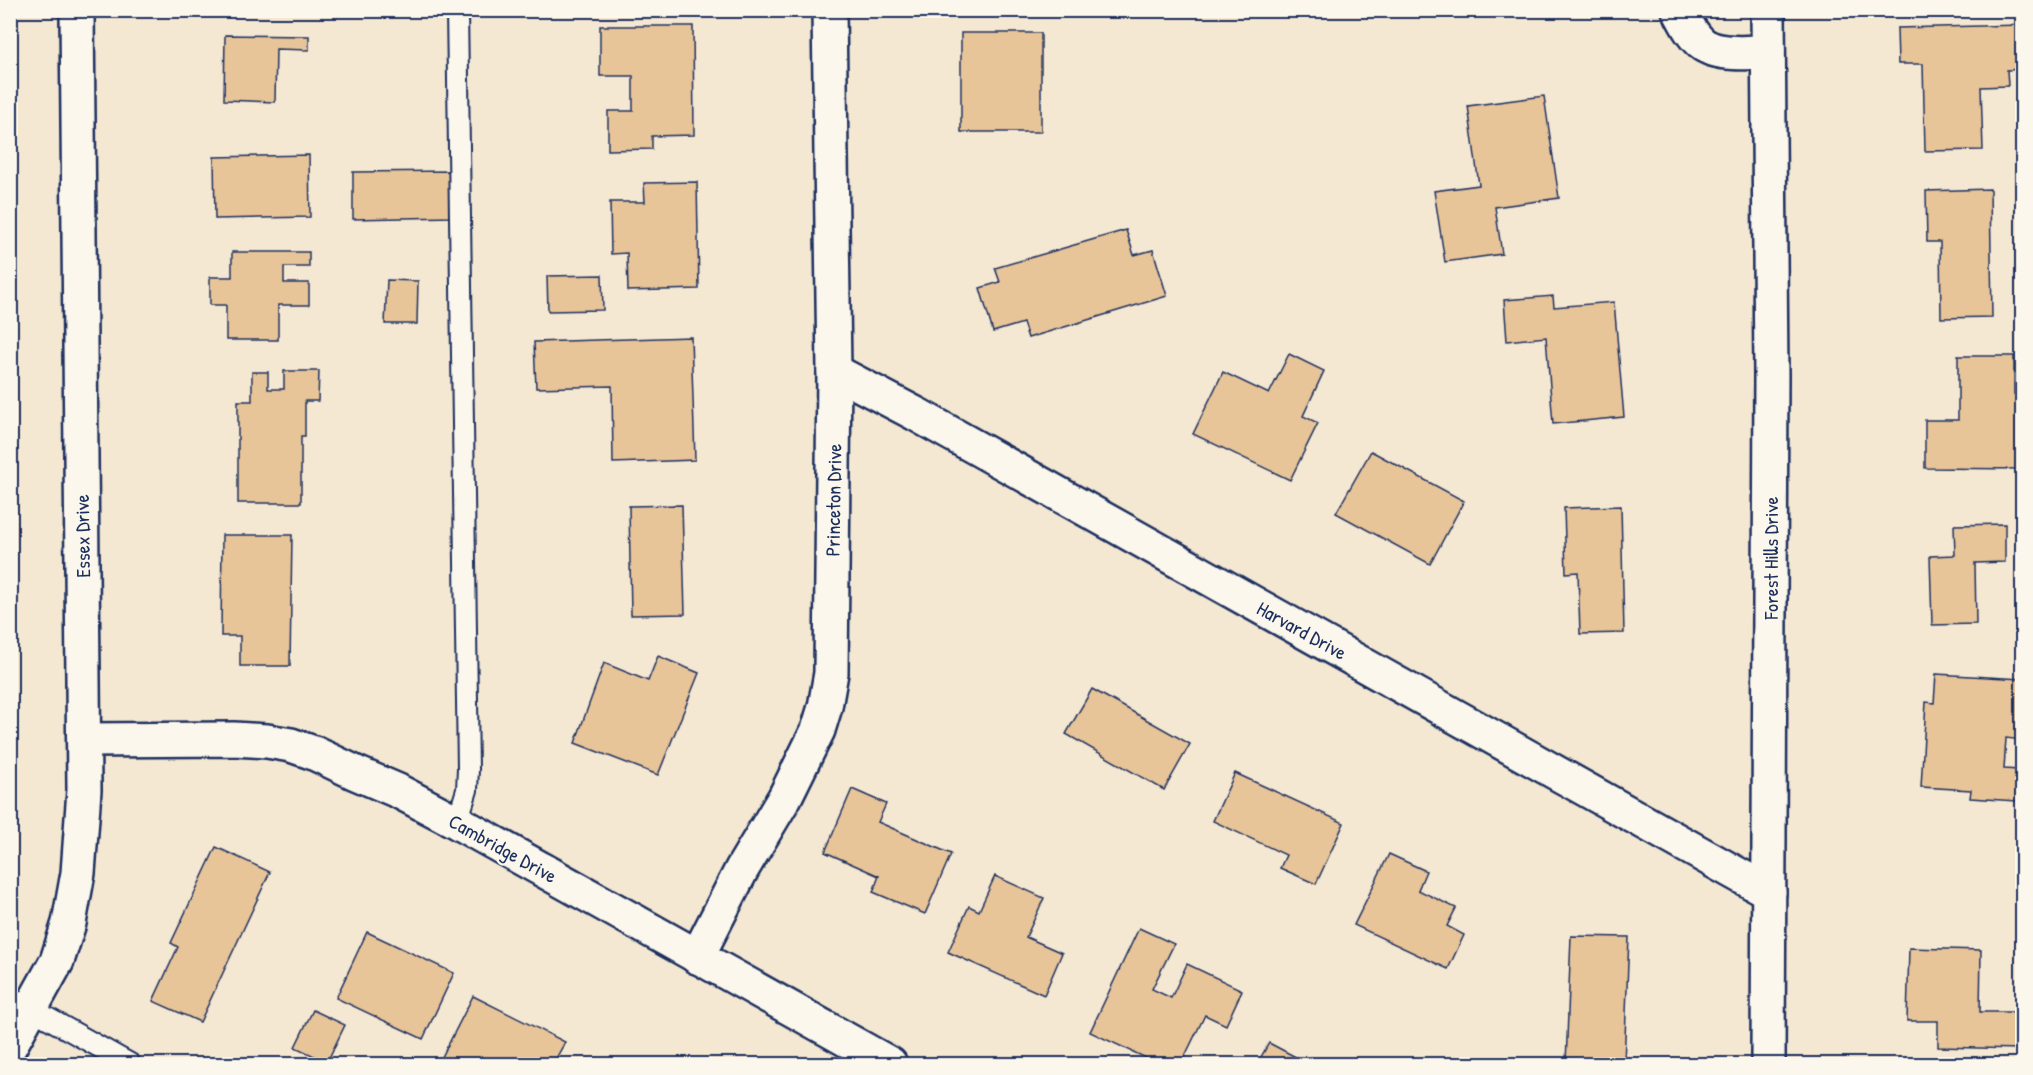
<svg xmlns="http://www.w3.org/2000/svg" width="2033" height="1075" viewBox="0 0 2033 1075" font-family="'Patrick Hand',sans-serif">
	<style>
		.building { fill: #e8c499; stroke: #1b2f5e; stroke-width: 1.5 }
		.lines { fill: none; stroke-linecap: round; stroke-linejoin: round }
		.lane-casing { stroke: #1b2f5e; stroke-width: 24 }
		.street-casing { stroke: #1b2f5e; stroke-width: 38 }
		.lane { stroke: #fbf7ec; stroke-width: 20 }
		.street { stroke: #fbf7ec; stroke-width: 33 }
		.labels { text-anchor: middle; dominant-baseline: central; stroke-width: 4.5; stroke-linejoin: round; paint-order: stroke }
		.street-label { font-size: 20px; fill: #1b2f5e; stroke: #fbf7ec }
	</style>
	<rect width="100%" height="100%" fill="#f5e8d3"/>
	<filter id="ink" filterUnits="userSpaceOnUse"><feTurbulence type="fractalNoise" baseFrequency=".0167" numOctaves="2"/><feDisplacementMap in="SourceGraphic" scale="12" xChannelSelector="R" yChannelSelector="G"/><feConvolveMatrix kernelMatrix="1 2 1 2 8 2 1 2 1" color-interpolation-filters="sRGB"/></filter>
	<g filter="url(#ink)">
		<!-- building -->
		<g class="building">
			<polygon points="2022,25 2022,69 2007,70 2008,86 1981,87 1983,150 1925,151 1923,64 1898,64 1897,28"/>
			<polygon points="600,26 693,26 694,135 652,136 652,149 608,150 608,111 633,111 633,76 600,76"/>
			<rect x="961" y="33" width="80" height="99"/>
			<polygon points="225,35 309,36 309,50 276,49 275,102 224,100"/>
			<polygon points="1544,96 1559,198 1495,207 1502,254 1445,262 1434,191 1479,185 1468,106"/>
			<polygon points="309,155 310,217 215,219 214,157"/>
			<polygon points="452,171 453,217 353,219 353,172"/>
			<polygon points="697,182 699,289 628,291 627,253 611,254 610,202 645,202 644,183"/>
			<polygon points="1990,189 1992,317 1941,318 1940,242 1927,242 1926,191"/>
			<polygon points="1126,230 1134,255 1153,250 1167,296 1028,338 1023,323 993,332 980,288 1000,282 995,268"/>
			<polygon points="232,252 309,252 309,267 284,267 284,283 309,283 309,305 278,305 278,340 226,340 226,305 210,305 210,277 232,277"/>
			<polygon points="602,275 603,310 548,311 547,276"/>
			<polygon points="387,280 418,281 417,324 385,324"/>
			<polygon points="1553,296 1554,307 1614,302 1624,417 1553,424 1546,337 1507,341 1504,300"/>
			<polygon points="691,337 695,460 613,463 612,386 536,388 534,342"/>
			<polygon points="1289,354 1324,371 1303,416 1318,423 1290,480 1193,434 1223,372 1269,394"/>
			<polygon points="1958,356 2014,356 2014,394 2022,394 2022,469 1925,468 1925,420 1958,420"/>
			<polygon points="284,371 319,371 318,401 305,401 305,436 301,436 301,503 238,503 238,401 252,401 252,372 268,372 268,389 284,389"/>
			<polygon points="1371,451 1464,501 1430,564 1336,513"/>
			<polygon points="682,505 685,614 631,615 629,506"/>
			<polygon points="1621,506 1624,633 1580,634 1578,572 1566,573 1564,508"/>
			<polygon points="2005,524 2005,562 1975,563 1976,624 1932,625 1930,556 1955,555 1954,525"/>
			<polygon points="222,535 292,535 290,666 240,666 240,636 221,636"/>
			<polygon points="658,656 699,673 658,775 575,743 604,663 648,681"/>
			<polygon points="1936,674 2022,679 2022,740 2006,738 2004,769 2019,770 2017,801 1970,798 1971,790 1921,787 1926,702 1934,703"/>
			<polygon points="1092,689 1190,744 1164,790 1066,734"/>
			<polygon points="1235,773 1344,823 1316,884 1280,868 1286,855 1213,821"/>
			<polygon points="852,789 886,804 878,822 951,854 925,914 873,892 879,876 825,852"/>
			<polygon points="216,847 270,872 200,1022 153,1001 178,947 171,943"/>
			<polygon points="1389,854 1426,871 1418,890 1456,908 1447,926 1464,935 1448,969 1354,925"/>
			<polygon points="995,876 1044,898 1026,937 1062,953 1044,995 948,952 969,906 979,911"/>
			<polygon points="1139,928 1174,944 1152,989 1171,998 1187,964 1242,990 1226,1025 1205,1015 1181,1064 1159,1064 1090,1032"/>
			<polygon points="367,932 454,973 423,1039 336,998"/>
			<polygon points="1571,936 1629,937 1624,1064 1566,1064"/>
			<polygon points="1909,948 1981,950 1980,1012 2020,1012 2019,1049 1938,1047 1938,1021 1907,1021"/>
			<polygon points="473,996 565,1042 553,1064 451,1064 441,1059"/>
			<polygon points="313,1010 345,1025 327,1062 295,1047"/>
			<polygon points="1269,1043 1309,1064 1257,1064"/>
		</g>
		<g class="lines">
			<defs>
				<g id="lane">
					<polyline points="457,822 467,790 468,769 457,10"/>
					<polyline points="10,997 130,1064"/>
				</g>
				<g id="street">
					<path d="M1679 10C1685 21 1691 34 1701 43 1717 56 1749 53 1768 51"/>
					<polyline points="834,371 916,414 1769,892"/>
					<polyline points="84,740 234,739 267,741 291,745 314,753 356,773 398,791 457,822 890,1064"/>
					<polyline points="697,957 742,869 785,797 818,730 825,707 831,673 834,371 829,10"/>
					<polyline points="10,1046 57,961 69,923 78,873 84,790 77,10"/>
					<polyline points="1768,1064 1771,375 1768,10"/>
				</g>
			</defs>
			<!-- lane casing -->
			<use href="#lane" class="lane-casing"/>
			<!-- street casing -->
			<use href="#street" class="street-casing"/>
			<!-- lane -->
			<use href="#lane" class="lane"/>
			<!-- street -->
			<use href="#street" class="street"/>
		</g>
	</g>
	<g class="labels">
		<!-- street labels -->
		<g class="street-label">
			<text transform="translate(833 500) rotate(-89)">Princeton Drive</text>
			<text transform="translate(82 536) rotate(-91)">Essex Drive</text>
			<text transform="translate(1770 558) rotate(-90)">Forest Hills Drive</text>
			<text transform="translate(1302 630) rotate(29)">Harvard Drive</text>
			<text transform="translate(503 848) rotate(29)">Cambridge Drive</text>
		</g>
	</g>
	<!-- margin -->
	<rect width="2033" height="1075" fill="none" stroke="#fbf7ec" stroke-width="36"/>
	<rect x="18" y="18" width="1997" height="1039" fill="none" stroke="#1b2f5e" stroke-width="2" filter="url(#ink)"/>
</svg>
